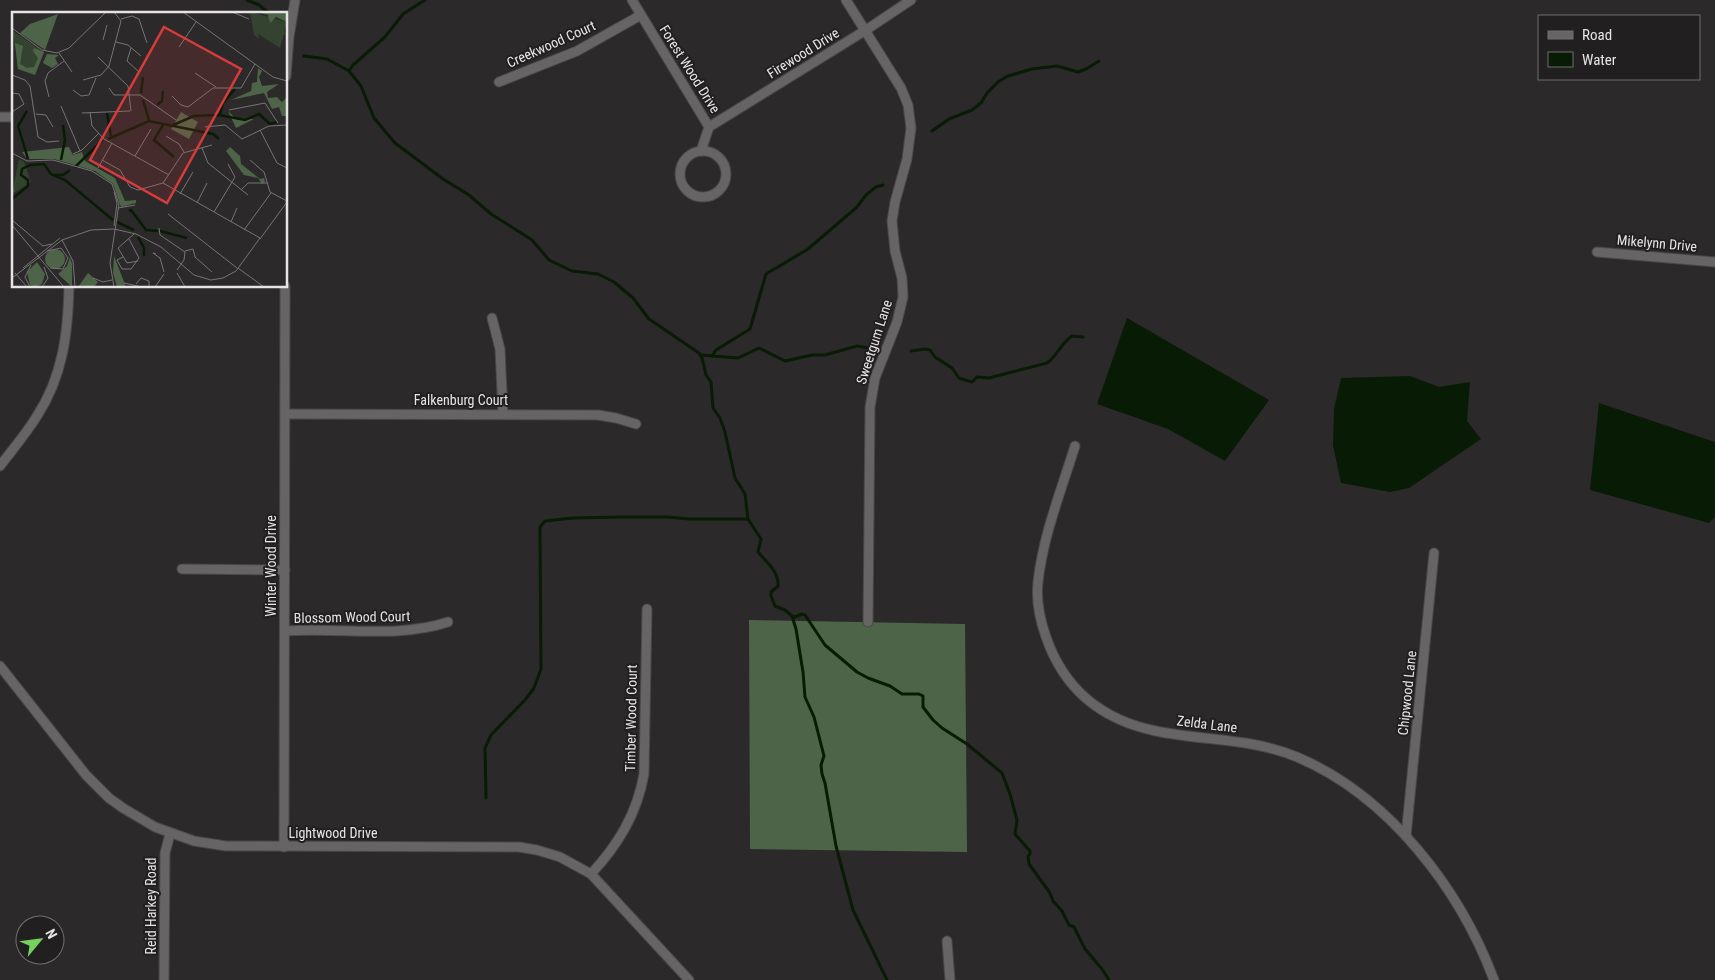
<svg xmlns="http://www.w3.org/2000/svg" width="1715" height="980" viewBox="0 0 1715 980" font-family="'Roboto Condensed',sans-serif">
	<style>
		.forest { fill: #4e6448 }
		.water { fill: #081b04 }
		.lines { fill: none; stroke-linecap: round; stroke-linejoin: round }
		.stream { stroke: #081b04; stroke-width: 3 }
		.minor-casing { stroke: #4a4748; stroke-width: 11 }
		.minor { stroke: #666465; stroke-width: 9 }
		.labels { text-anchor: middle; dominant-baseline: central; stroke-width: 4; stroke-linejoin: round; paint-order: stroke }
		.street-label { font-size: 14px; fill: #e6e4e4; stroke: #221f20 }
		.inset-river { fill: none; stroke: #081b04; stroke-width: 2.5 }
		.inset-road { fill: none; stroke: #767474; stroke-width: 1 }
		.view { fill: #d83b3b; fill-opacity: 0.15; stroke: #d83b3b; stroke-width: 2.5 }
		.inset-edge { fill: none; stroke: #e6e4e4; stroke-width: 2.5 }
	</style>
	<rect width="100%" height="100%" fill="#2c292a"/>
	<!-- forest -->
	<polygon class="forest" points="749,620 965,624 967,852 750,849"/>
	<!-- water -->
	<g class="water">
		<polygon points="1127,318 1269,400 1225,461 1168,429 1097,404"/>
		<polygon points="1410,376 1439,387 1470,382 1467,421 1481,439 1409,488 1390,492 1341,483 1333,445 1334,409 1341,378"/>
		<polygon points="1599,403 1715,442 1715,517 1709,523 1590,490"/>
	</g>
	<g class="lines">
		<!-- stream -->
		<g class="stream">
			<polyline points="247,0 259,5 270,14"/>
			<path d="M304 56 327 59 349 71 361 86 374 118 395 143 443 179 469 195 491 214 532 240 549 260 572 271 598 274 614 282 633 298 649 319 699 353 702 358 706 375 711 382 713 408 720 418 725 432 735 478 745 494 748 519 761 539 758 552C767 563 779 571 778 586L771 592V596L775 606 785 610 792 616 796 629 803 672 805 697 814 717 824 756 821 765 822 774 825 783 836 846 853 910 887 980"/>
			<polyline points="349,71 353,65 385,37 403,14 425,0"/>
			<polyline points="932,131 949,119 972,110 981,103 987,93 998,82 1008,76 1032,69 1057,66 1078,72 1086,69 1099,61"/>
			<path d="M911 351 925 349 930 350 935 357 952 368 959 378 972 382 977 377 989 378 1047 363C1058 355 1060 344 1072 336L1083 337"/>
			<polyline points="700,355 738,358 759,348 785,361 812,355 825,355 857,346 869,348"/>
			<polyline points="712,356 716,350 750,329 766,274 808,249 857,207 866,195 876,187 883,185"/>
			<polyline points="792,616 795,617 802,614 805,615 825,645 857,672 868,678 890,686 902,694 919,694 923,696 923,707 933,720 942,728 967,744 1002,773 1010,794 1017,820 1015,834 1030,851 1030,854 1028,856 1029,864 1050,893 1053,901 1062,911 1069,925 1074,927 1085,949 1102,969 1109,980"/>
			<polyline points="486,798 485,748 491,735 525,700 534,688 541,669 540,537 540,527 545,521 573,518 621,517 668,517 689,519 748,519"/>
		</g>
		<defs>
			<g id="minor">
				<polyline points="632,0 709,127"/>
				<polyline points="846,0 901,88 908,105 911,128 907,159 895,202 892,221 895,251 902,278 903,297 897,322 875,378 870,407 868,622"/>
				<polyline points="286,76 289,37 295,0"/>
				<polyline points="499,82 577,51 641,15"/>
				<polyline points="0,117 14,117"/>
				<polyline points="709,127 866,30 911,0"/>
				<circle cx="703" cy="174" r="23"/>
				<polyline points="701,151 709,127"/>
				<polyline points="1597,252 1715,262"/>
				<polyline points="492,318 500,349 503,414"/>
				<polyline points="285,414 598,415 616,418 636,424"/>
				<path d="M1075 446C1061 491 1043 536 1038 582 1036 600 1040 620 1046 637 1064 689 1102 720 1156 731 1203 741 1252 738 1297 757 1389 796 1460 889 1494 980"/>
				<path d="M0 466C12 450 26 434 37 416 63 376 68 333 69 286"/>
				<polyline points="182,569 285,570"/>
				<path d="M285 631C339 627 396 639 448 622"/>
				<polyline points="0,666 86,775 109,798 123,808 155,827 194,841 226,846 519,847 537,850 560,857 591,874 689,980"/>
				<polyline points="1406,836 1434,553"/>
				<polyline points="284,847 285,286"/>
				<path d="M591 874C618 845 637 814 644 774L647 609"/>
				<polyline points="947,941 950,980"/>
				<polyline points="164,980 165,853 170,834"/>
			</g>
		</defs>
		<!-- minor casing -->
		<use href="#minor" class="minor-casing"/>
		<!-- minor -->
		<use href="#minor" class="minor"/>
	</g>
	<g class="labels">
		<!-- street labels -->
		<g class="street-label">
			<text transform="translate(551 44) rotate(-24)">Creekwood Court</text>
			<text transform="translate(803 53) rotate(-32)">Firewood Drive</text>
			<text transform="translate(690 69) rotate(58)">Forest Wood Drive</text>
			<text transform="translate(1657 243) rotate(5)">Mikelynn Drive</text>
			<text transform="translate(874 342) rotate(-72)">Sweetgum Lane</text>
			<text x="461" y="400">Falkenburg Court</text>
			<text transform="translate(271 566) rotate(-90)">Winter Wood Drive</text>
			<text transform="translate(352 617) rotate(-1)">Blossom Wood Court</text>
			<text transform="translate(1407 693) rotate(-84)">Chipwood Lane</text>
			<text transform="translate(631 718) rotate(-89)">Timber Wood Court</text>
			<text transform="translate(1207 724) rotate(7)">Zelda Lane</text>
			<text x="333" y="833">Lightwood Drive</text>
			<text transform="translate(151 906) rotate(-90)">Reid Harkey Road</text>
		</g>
	</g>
	<!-- overview -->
	<g transform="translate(12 12)">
		<rect width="275" height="275" fill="#2c292a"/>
		<path d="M238 0 275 10 272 20 275 23 272 22 268 36 246 22 247 27 242 23ZM1 19 32 40 23 63 6 57ZM7 147 12 150 19 170 0 182Z" fill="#344330"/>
		<path d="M245 0H275V10L264 5 258 11 256 3ZM46 2 33 38 8 21 18 12ZM3 31 11 34 8 52 15 56 22 55 26 46 21 39 22 36 32 40 23 63 6 57ZM35 42 47 43 43 46 46 52 40 56 31 51ZM246 56 250 59 247 65 250 74 267 72 255 80 256 86 265 85 270 90 275 85V104H270L267 95 260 97 252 81 219 88 239 79 240 71 245 70ZM216 99 224 107H242L224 116ZM169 100 186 110 177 127 159 117ZM57 135 61 143 70 140 73 149 103 166 113 189 124 188V191L109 195 101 172 83 159 42 147H15L10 140ZM218 135 228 144 229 152 248 167 252 166 253 170 250 172 246 166 232 163 214 139ZM33 247a10 10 0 1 1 20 0a10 10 0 1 1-20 0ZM102 244 114 275H105L101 261ZM58 245 60 252V275L46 262 55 254ZM25 250 33 262 30 272 24 275 18 273 15 260ZM76 261 86 270 82 275H66Z" fill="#4e6448"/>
		<path class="inset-river" d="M129 81 131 65M131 88 137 108M145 93 150 89 151 79M15 99 6 114 16 147M95 101 99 124M208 102 211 91 223 77M151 113 142 128 162 145M161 113 182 104 207 103 233 108 247 102 258 112 265 110M96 127 137 109 201 122 207 127M49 148 53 128 51 113M63 155 91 128M42 163H51L58 158M0 187 16 174V168L9 163 10 157 18 153 32 152 39 162 53 168 101 208M117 199 119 198 134 218 146 219M105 210 122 218M148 219 175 226M126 225 132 236V244"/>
		<path class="inset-road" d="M171 0 261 65 275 69M220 0 237 7M109 7 120 4 127 7 135 31M0 16 30 38 45 41 57 36 94 0M91 28 95 13M104 30 116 33 129 44M167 35 184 10M119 36 115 49 127 60M47 41 60 60M86 45 116 74 119 99M183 61 204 75M0 63 13 68 18 74 26 125 35 130 47 129M71 68 89 63 97 54 109 9 102 0M97 76 102 83H128L164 108M61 78 69 84 77 83 84 66M0 81 7 82 12 92 0 100M160 84 169 93 176 95 201 76H229L243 52M37 85 33 69 36 61 52 49M49 94 68 139M217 98 253 91 266 111M78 100 80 114 92 127 157 163M70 101 118 99M24 102 34 103 41 115M193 115 213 113 230 127 257 114 275 113M248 118 265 151 275 156M154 124 167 132 172 140M190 136 196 151 236 183M0 141 15 149 41 148 80 159 100 172 107 192 98 251 102 275M61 142 70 138 87 121M123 144 139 117M90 148 108 158 118 175 126 178 151 171 171 141 200 133M238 148 252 160 258 180 275 189M86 156 100 131M151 171 248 226M229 178 236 171H255M102 180 105 191 102 214M168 182 181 160M185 191 195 171M106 196 123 193M202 200 223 165 216 152M156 202 225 256M0 208 31 234 40 232M219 210 225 196M0 213 52 275M147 216 148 223 173 240 172 248 165 258M232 218 259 181M122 222 106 236 115 251 126 249M248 227 275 190M50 228 61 249 63 275M35 239 49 236 56 246 51 257 38 256M173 239 181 237 183 245 200 260M144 242 141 241 148 246 152 260M111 245 105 248 110 257H119L127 246 117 227M11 256 48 226M226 256 252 275M3 261 15 275M165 261 173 275M0 266 50 228 79 218 102 217 124 222 149 235 182 263 199 268 211 266 224 259 248 226M81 266 91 270 100 268M112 271 130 275M124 272 129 266 137 269V275M18 275 13 265 19 253M30 275 36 266 32 255M143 275 152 262"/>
		<path class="view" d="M152 15 229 57 155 191 78 148Z"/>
		<rect width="275" height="275" class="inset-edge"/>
	</g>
	<!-- legend -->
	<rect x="1538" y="15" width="162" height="65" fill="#221f20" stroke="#706e6e"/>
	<rect x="1548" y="31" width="25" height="8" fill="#666465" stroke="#706e6e"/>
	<text x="1582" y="40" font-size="15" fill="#e6e4e4">Road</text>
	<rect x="1548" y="52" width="25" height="15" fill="#081b04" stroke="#706e6e"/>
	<text x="1582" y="65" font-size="15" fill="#e6e4e4">Water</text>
	<!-- north arrow -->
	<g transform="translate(40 940) rotate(61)"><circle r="24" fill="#221f20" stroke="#706e6e"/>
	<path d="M0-4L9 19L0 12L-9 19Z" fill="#74d25c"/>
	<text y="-8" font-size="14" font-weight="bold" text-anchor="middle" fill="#e6e4e4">N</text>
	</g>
</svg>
